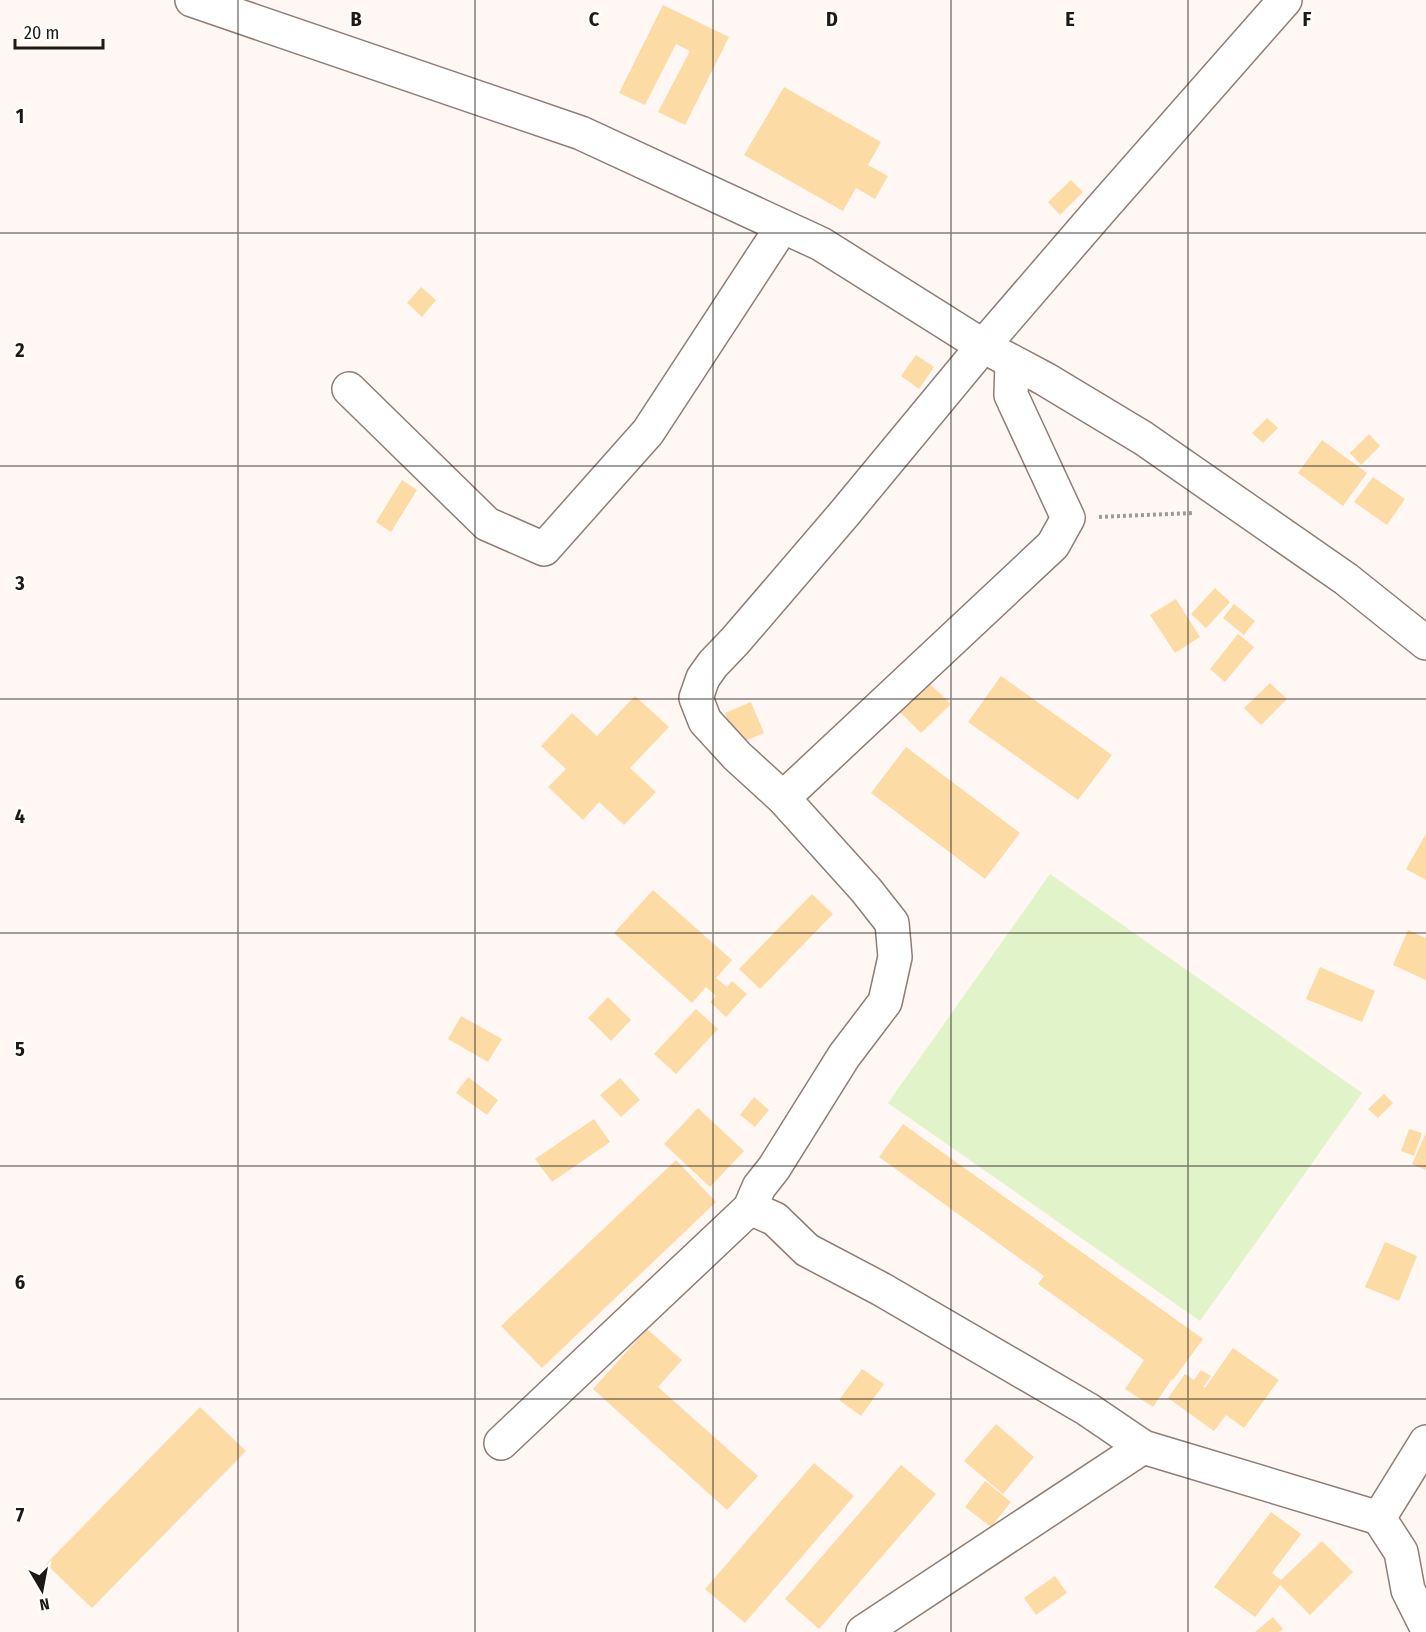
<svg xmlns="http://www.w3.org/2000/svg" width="1426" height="1632" viewBox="0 0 1426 1632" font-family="'Fira Sans Condensed',sans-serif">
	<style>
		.green { fill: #e1f3c8 }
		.building { fill: #fddba5 }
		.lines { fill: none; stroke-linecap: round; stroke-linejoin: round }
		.minor-casing { stroke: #8e7d76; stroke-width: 36 }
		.path { stroke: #a09996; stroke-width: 4; stroke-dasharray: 3 3; stroke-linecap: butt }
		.minor { stroke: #fff; stroke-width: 33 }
		.grid { fill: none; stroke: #1f1916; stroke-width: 1.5; stroke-opacity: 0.55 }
		.grid-label { font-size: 20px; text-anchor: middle; font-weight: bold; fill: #1f1916; stroke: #fff; stroke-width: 4.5; stroke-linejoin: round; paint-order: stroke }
	</style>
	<rect width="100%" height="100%" fill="#fff7f4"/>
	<!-- green -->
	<polygon class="green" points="1050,874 1362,1093 1200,1321 888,1103"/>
	<!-- building -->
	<g class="building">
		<polygon points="663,5 729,37 685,125 658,112 690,51 676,44 645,105 619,93"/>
		<polygon points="784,87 881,142 868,165 888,176 875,199 856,188 843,211 744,155"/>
		<polygon points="1071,180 1083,192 1060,215 1048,202"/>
		<polygon points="421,287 436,300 422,317 407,303"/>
		<polygon points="916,355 934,367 919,389 901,376"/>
		<polygon points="1267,418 1278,428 1263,443 1252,433"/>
		<polygon points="1369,434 1380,446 1361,465 1350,453"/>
		<polygon points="1322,440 1367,473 1343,506 1298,473"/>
		<polygon points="1373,477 1405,499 1387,525 1354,502"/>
		<polygon points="402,480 417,490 391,532 376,522"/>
		<polygon points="1215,588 1230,602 1206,628 1191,614"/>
		<polygon points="1176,599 1200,637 1175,653 1150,615"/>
		<polygon points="1234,604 1255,621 1244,635 1223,618"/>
		<polygon points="1238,634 1254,647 1225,682 1210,669"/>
		<polygon points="1001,676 1112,755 1078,800 968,722"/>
		<polygon points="928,682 951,704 921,733 899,711"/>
		<polygon points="1270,683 1287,699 1261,725 1244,708"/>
		<polygon points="635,696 669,727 630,768 656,792 624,825 599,802 583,820 548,787 566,769 541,746 572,713 597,736"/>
		<polygon points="751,702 764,733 738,744 725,713"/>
		<polygon points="906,747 1020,833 985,879 871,793"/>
		<polygon points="1426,834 1426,880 1406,869"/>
		<polygon points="653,890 732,960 716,978 727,987 732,981 747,994 726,1017 710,1002 716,996 706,987 692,1003 614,933"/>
		<polygon points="812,894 833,914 760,989 739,969"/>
		<polygon points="1408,930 1426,938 1426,980 1393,965"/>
		<polygon points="1320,967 1375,991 1362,1022 1306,999"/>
		<polygon points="608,997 631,1020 611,1041 588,1018"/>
		<polygon points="696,1009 718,1029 676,1074 654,1054"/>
		<polygon points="461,1016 502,1039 488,1062 448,1039"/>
		<polygon points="468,1077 498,1100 487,1115 456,1093"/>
		<polygon points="620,1078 640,1100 621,1117 600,1095"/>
		<polygon points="1384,1094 1393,1103 1378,1118 1368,1109"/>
		<polygon points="754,1097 769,1110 755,1127 740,1115"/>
		<polygon points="698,1108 744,1151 710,1187 664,1144"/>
		<polygon points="594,1119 610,1142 552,1182 535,1159"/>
		<polygon points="903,1124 1203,1339 1173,1380 1172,1379 1153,1407 1125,1389 1144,1360 1038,1284 1044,1276 879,1157"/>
		<polygon points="1409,1129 1422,1133 1414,1156 1401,1151"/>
		<polygon points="1426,1133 1426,1170 1412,1164"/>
		<polygon points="676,1160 716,1202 542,1368 501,1326"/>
		<polygon points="1385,1242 1417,1256 1399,1301 1365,1287"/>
		<polygon points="647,1329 682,1360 658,1387 758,1476 727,1510 593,1389"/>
		<polygon points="1233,1348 1279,1380 1244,1428 1226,1415 1214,1431 1168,1398 1185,1374 1194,1380 1201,1370 1211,1376 1203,1387 1205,1388"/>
		<polygon points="862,1369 884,1384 861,1416 839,1400"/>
		<polygon points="200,1407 246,1451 92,1608 46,1564"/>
		<polygon points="996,1424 1034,1457 1003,1494 964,1461"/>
		<polygon points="814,1463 854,1496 745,1623 705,1589"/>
		<polygon points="901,1465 936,1494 819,1629 785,1599"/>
		<polygon points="985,1481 1011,1502 991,1527 965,1507"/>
		<polygon points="1271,1512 1301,1534 1272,1573 1281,1580 1322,1541 1353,1572 1310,1615 1280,1585 1255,1617 1214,1587"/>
		<polygon points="1055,1576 1067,1593 1036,1615 1024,1598"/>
		<polygon points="1273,1617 1283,1629 1279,1632 1255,1632"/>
	</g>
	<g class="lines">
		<defs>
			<g id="minor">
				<polyline points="192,0 581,133 821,244 983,346 1045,379 1143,438 1346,579 1426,643"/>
				<polyline points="1285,0 1102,208 983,346 844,514 735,641 713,664 703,678 696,698 705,721 737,756 783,798 866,890 892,923 895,957 885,1002 844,1056 774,1168 759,1187 750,1208 775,1219 807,1250 881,1289 1087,1409 1143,1447 1379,1518"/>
				<polyline points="349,389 487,524 544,549 648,432 782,227"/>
				<polyline points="783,798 1053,545 1068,518 1011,395 1012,362"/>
				<polyline points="1426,1442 1379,1518 1401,1552 1408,1590 1426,1626"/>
				<polyline points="501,1443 750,1208"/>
				<polyline points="863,1632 1143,1447"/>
			</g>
		</defs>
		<!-- minor casing -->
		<use href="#minor" class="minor-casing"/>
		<!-- path -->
		<polyline class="path" points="1099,517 1193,513"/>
		<!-- minor -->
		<use href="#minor" class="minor"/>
	</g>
	<!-- grid -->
	<path class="grid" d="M238 0V1632M475 0V1632M713 0V1632M951 0V1632M1188 0V1632M0 233H1426M0 466H1426M0 699H1426M0 933H1426M0 1166H1426M0 1399H1426"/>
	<g class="grid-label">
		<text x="356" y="26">B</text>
		<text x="594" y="26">C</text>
		<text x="832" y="26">D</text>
		<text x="1070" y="26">E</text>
		<text x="1307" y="26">F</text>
		<text x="20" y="123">1</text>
		<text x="20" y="357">2</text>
		<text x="20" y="590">3</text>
		<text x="20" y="823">4</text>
		<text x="20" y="1056">5</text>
		<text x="20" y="1289">6</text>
		<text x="20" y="1522">7</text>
	</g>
	<!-- north arrow -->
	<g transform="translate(42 1590) rotate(170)" stroke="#ffffff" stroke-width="4.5" paint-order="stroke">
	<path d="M0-4.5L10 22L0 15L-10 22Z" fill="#1f1916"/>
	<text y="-9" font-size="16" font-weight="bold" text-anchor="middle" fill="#1f1916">N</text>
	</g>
	<!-- scale -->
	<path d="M15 39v9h88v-9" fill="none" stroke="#1f1916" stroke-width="3"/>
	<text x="24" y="39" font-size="18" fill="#1f1916" stroke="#ffffff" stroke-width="4.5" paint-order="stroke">20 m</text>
</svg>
